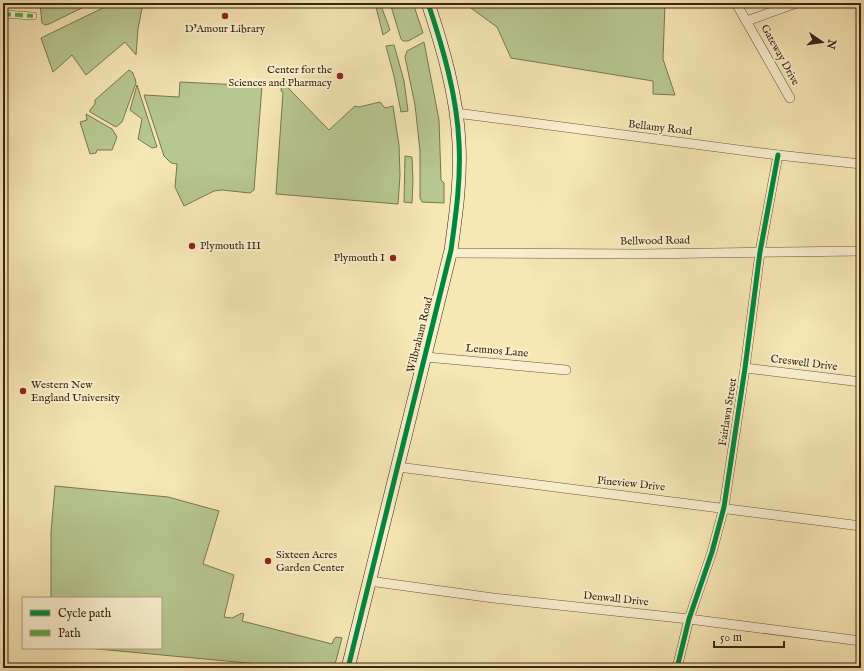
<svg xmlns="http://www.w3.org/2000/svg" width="864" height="671" viewBox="0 0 864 671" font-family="'IM FELL English',serif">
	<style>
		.green { fill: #b7c791; stroke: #787650 }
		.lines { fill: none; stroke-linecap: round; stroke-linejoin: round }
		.pedestrian-casing { stroke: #685539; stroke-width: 8 }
		.minor-casing { stroke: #685539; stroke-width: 10 }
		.secondary-casing { stroke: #392410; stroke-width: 14 }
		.pedestrian { stroke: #f9efcf; stroke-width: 7 }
		.minor { stroke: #f9efcf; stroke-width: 9 }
		.secondary { stroke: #f9efcf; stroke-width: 13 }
		.quiet { stroke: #55aa42; stroke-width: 4; stroke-dasharray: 8 4; stroke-linecap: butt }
		.cycleway-casing { stroke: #f9efcf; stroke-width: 8 }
		.cycleway { stroke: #00873e; stroke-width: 5 }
		.poi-dot { fill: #8f2418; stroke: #f9efcf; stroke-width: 1.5 }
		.labels { text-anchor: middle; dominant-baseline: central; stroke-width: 4; stroke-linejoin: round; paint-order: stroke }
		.poi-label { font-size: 11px; fill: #392410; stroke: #f9efcf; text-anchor: start }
		.street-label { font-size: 11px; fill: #392410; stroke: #f9efcf }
	</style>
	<rect width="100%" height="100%" fill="#f6e7b5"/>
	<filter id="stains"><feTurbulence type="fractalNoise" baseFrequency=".005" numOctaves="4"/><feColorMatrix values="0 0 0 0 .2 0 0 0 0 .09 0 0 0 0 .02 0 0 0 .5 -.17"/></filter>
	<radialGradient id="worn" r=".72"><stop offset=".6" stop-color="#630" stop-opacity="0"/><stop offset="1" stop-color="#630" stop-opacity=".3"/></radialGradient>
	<!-- green -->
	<g class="green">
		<polygon points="40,3 92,3 49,24 45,25 42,23"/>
		<polygon points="113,3 143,3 138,29 136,55 125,42 86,75 72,55 53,72 41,38"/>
		<polygon points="375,3 380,3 390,30 383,35"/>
		<polygon points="390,3 413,3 423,33 408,41 403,41 401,39"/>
		<polygon points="464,3 665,3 663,59 675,95 653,94 653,81 511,58 497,27"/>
		<polygon points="424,42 439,120 441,180 444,183 444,203 422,202 420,198 420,151 415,105 405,57 407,51"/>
		<polygon points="394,45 404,81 408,111 401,112 394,76 386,46"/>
		<polygon points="129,70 133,73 134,77 135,78 136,83 122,122 116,127 90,112 90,110 95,104 95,100"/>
		<polygon points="282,78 286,79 286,85 292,92 329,130 355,106 359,107 380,102 385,108 393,106 399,145 400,175 398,204 276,194 283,92 281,91"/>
		<polygon points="180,82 262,86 254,190 250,193 222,190 214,191 184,206 175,187 177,164 171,163 164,156 144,95 179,97"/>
		<polygon points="137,85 157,147 152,148 138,139 142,119 130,110"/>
		<polygon points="86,114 112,129 117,137 112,150 97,150 96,153 90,154 80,122 87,120"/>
		<polygon points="405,156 412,157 413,181 412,203 404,202"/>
		<polygon points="55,486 168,497 219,511 203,564 234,575 224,617 232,618 242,613 244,614 242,621 332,644 334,639 336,637 342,638 334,668 301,668 87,648 161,648 161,598 51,598 51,532"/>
	</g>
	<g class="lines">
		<defs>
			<polyline id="pedestrian" points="3,14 33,16"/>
			<g id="minor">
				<polyline points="736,3 790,98"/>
				<polyline points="747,21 796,3"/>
				<polyline points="456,113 778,155 861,164"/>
				<polyline points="450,253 640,254 861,251"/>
				<polyline points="426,357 566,370"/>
				<polyline points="745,368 861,382"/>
				<path d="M398 467C552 488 707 505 861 526"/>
				<polyline points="369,581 493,598 689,619 861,641"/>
				<polyline points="677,668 689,619 712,552 724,507 745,368 760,252 778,155"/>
			</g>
			<path id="secondary" d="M348 668 451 250C456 214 461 179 459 143 457 96 443 48 428 3"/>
		</defs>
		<!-- pedestrian casing -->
		<use href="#pedestrian" class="pedestrian-casing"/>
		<!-- minor casing -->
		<use href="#minor" class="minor-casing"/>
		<!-- secondary casing -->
		<use href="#secondary" class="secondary-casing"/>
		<!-- pedestrian -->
		<use href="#pedestrian" class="pedestrian"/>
		<!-- minor -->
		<use href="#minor" class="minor"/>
		<!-- secondary -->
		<use href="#secondary" class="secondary"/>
		<!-- quiet -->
		<polyline class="quiet" points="3,14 33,16"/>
		<defs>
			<g id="cycleway">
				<path d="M348 668 451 250C456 214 461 179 459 143 457 96 443 48 428 3"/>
				<polyline points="677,668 689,619 712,552 724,507 745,368 760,252 778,155"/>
			</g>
		</defs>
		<!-- cycleway casing -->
		<use href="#cycleway" class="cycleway-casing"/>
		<!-- cycleway -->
		<use href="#cycleway" class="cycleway"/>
	</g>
	<!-- markers -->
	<g class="poi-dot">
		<circle cx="225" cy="16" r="4"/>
		<circle cx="340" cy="76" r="4"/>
		<circle cx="192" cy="246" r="4"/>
		<circle cx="393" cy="258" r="4"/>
		<circle cx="23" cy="391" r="4"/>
		<circle cx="268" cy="561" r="4"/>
	</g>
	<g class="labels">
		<!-- poi labels -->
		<g class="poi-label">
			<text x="225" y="29" text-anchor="middle">D’Amour Library</text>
			<text x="332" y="70" text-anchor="end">Center for the<tspan x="332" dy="13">Sciences and Pharmacy</tspan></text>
			<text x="200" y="246">Plymouth III</text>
			<text x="385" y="258" text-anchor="end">Plymouth I</text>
			<text x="31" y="385">Western New<tspan x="31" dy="13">England University</tspan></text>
			<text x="276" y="555">Sixteen Acres<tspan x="276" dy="13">Garden Center</tspan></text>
		</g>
		<!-- street labels -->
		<g class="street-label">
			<text transform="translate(780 55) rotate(61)">Gateway Drive</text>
			<text transform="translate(660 128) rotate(7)">Bellamy Road</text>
			<text transform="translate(655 241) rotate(-1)">Bellwood Road</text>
			<text transform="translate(420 335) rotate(-76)">Wilbraham Road</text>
			<text transform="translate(497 351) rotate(5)">Lemnos Lane</text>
			<text transform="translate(804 363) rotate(7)">Creswell Drive</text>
			<text transform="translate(728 412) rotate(-81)">Fairlawn Street</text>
			<text transform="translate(631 484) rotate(6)">Pineview Drive</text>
			<text transform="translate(616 599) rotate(6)">Denwall Drive</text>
		</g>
	</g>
	<!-- margin -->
	<rect width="864" height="671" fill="none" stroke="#f6e7b5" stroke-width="16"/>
	<rect x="4" y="4" width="856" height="663" fill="none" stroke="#392410" stroke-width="2"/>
	<rect x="8" y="8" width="848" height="655" fill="none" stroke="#392410"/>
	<!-- legend -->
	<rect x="22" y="597" width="140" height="52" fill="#f9efcf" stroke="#ac9e83"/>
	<rect x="30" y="610" width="20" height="6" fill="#00873e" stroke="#ac9e83"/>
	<text x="58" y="617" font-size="12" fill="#392410">Cycle path</text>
	<rect x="30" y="630" width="20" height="6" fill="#55aa42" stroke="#ac9e83"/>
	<text x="58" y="637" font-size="12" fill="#392410">Path</text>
	<!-- north arrow -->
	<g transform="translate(822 42) rotate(103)" stroke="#f9efcf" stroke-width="3" paint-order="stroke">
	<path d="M0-3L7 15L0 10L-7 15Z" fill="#392410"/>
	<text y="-6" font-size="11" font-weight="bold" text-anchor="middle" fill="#392410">N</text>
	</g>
	<!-- scale -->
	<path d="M714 641v6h70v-6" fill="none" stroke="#392410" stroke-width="2"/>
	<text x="720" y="641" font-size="12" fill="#392410" stroke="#f9efcf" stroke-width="3" paint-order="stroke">50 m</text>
	<rect width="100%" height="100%" filter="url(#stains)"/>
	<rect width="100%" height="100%" fill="url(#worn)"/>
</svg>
